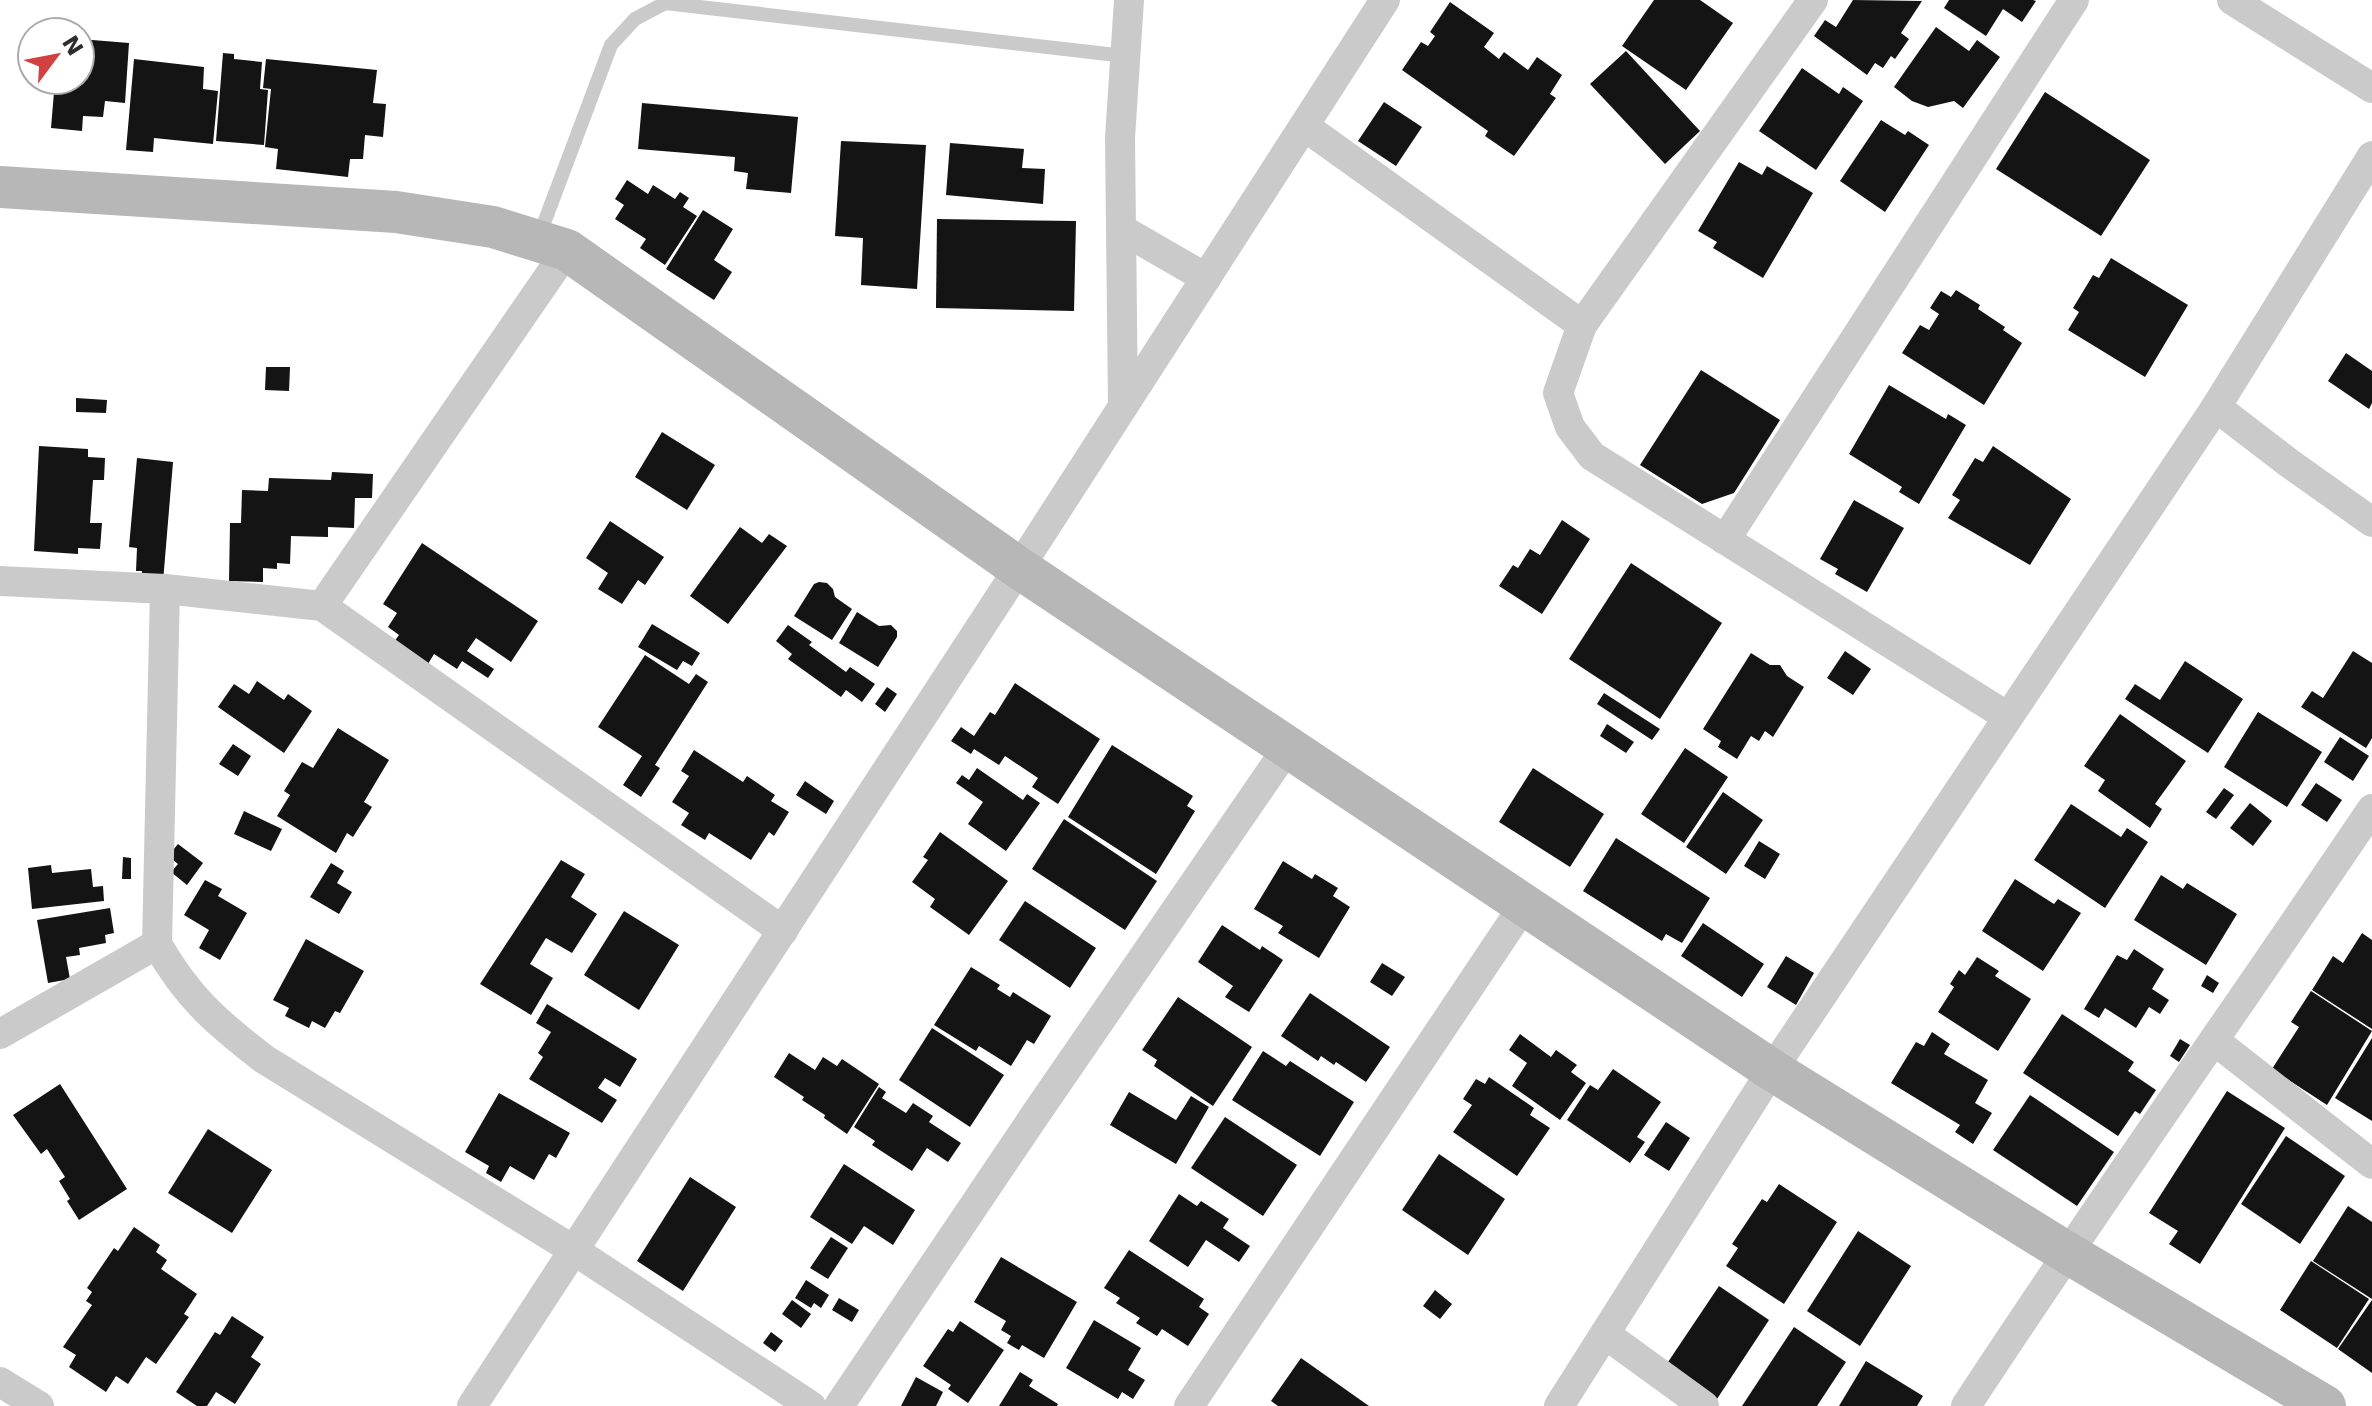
<svg xmlns="http://www.w3.org/2000/svg" width="2372" height="1406" viewBox="0 0 2372 1406" font-family="'DejaVu Sans',sans-serif">
	<style>
		.building { fill: #141414 }
		.lines { fill: none; stroke-linecap: round; stroke-linejoin: round }
		.lane { stroke: #cacaca; stroke-width: 14 }
		.street { stroke: #cacaca; stroke-width: 30 }
		.secondary { stroke: #b7b7b7; stroke-width: 42 }
	</style>
	<rect width="100%" height="100%" fill="#fff"/>
	<!-- building -->
	<g class="building">
		<polygon points="1654,0 1700,0 1733,23 1686,90 1622,46"/>
		<polygon points="1853,0 1922,1 1901,33 1909,39 1895,59 1891,56 1883,68 1875,63 1867,75 1814,36 1825,20 1836,27"/>
		<polygon points="1949,0 2033,0 2036,1 2022,22 2003,9 1986,36 1944,8"/>
		<polygon points="1450,2 1494,33 1484,47 1499,59 1504,52 1528,70 1537,57 1562,75 1550,94 1556,98 1514,156 1485,136 1488,131 1402,70 1421,42 1428,46 1435,36 1430,32"/>
		<polygon points="1936,27 1969,51 1977,40 2000,57 1963,108 1954,101 1928,107 1912,101 1894,87"/>
		<polygon points="80,39 129,43 125,103 105,101 103,117 83,116 82,131 51,128 55,80 80,80"/>
		<polygon points="1626,51 1700,131 1665,164 1590,84"/>
		<polygon points="223,53 234,54 234,59 262,62 260,89 268,90 264,145 216,141"/>
		<polygon points="134,59 204,67 203,89 218,91 213,144 154,138 153,152 126,150"/>
		<polygon points="266,59 377,70 373,103 386,104 383,137 365,135 363,159 350,159 348,177 276,169 278,149 265,147 271,89 263,88"/>
		<polygon points="1802,68 1839,94 1843,87 1863,101 1816,170 1759,131"/>
		<polygon points="2045,92 2150,160 2101,236 1996,169"/>
		<polygon points="1384,102 1422,127 1396,166 1358,141"/>
		<polygon points="642,103 798,117 791,193 746,189 748,173 734,171 735,157 638,149"/>
		<polygon points="1881,120 1905,135 1908,131 1929,145 1885,212 1840,181"/>
		<polygon points="841,141 926,145 917,289 861,285 863,238 835,236"/>
		<polygon points="950,143 1024,149 1022,168 1045,169 1043,204 946,195"/>
		<polygon points="1739,162 1762,175 1767,166 1813,193 1763,278 1713,248 1717,242 1698,231"/>
		<polygon points="627,180 648,194 653,185 675,199 680,192 689,198 683,207 697,216 665,265 640,248 646,239 615,219 624,205 615,199"/>
		<polygon points="703,210 733,229 714,260 732,272 714,300 666,269"/>
		<polygon points="937,219 1076,221 1074,311 936,308"/>
		<polygon points="2111,258 2188,305 2145,377 2068,330 2079,312 2073,308 2093,275 2099,278"/>
		<polygon points="1956,290 1980,305 1978,309 2005,327 2003,330 2022,343 1984,405 1902,353 1920,325 1929,330 1939,314 1930,308 1941,291 1951,297"/>
		<polygon points="2346,353 2372,371 2372,403 2369,409 2328,381"/>
		<polygon points="266,367 290,367 289,391 265,390"/>
		<polygon points="1701,370 1780,420 1734,493 1702,504 1640,465"/>
		<polygon points="1889,385 1946,419 1948,414 1966,425 1919,504 1899,492 1902,487 1849,454"/>
		<polygon points="76,398 107,400 106,413 76,412"/>
		<polygon points="662,432 715,465 687,510 635,477"/>
		<polygon points="39,446 88,449 88,457 105,458 104,480 93,480 90,523 102,523 100,549 78,548 78,554 34,551"/>
		<polygon points="1993,446 2071,499 2030,565 1948,518 1960,500 1952,495 1975,458 1983,462"/>
		<polygon points="137,458 173,462 163,582 141,580 142,571 136,571 137,548 129,547"/>
		<polygon points="332,472 373,474 372,498 355,498 354,528 328,527 328,537 291,536 290,564 277,563 277,569 263,568 263,582 229,581 230,523 241,523 242,490 268,491 269,478 331,480"/>
		<polygon points="1854,500 1904,528 1867,592 1835,574 1838,569 1820,559"/>
		<polygon points="1562,520 1590,539 1542,614 1499,586 1513,565 1518,568 1530,549 1540,555"/>
		<polygon points="610,521 664,557 645,585 638,580 622,604 598,589 608,573 586,558"/>
		<polygon points="740,527 762,543 769,534 787,546 728,624 690,596"/>
		<polygon points="422,543 538,621 511,662 476,638 467,651 494,669 488,678 462,661 457,669 434,654 428,664 394,642 399,635 388,627 397,613 383,604"/>
		<polygon points="1631,563 1722,623 1660,719 1569,659"/>
		<polygon points="819,582 827,583 833,589 835,597 852,609 832,640 794,616 814,584"/>
		<polygon points="857,612 879,626 891,625 897,631 897,637 878,667 839,643"/>
		<polygon points="652,624 700,653 692,666 683,661 677,670 638,647"/>
		<polygon points="788,625 812,642 809,645 846,672 850,667 875,684 862,702 846,690 841,697 788,659 792,654 776,641"/>
		<polygon points="1845,651 1871,669 1853,695 1827,678"/>
		<polygon points="2353,651 2372,663 2372,738 2366,748 2301,707 2312,691 2323,698"/>
		<polygon points="1751,653 1770,665 1780,665 1787,676 1804,687 1773,737 1765,731 1759,741 1751,736 1737,759 1718,747 1721,741 1703,729"/>
		<polygon points="645,655 689,684 696,674 708,682 655,765 660,768 641,797 623,785 642,756 598,727"/>
		<polygon points="2185,661 2243,699 2208,753 2125,699 2135,684 2160,700"/>
		<polygon points="257,681 284,700 288,694 312,711 284,753 218,707 234,684 249,694"/>
		<polygon points="1015,683 1100,739 1058,804 1032,787 1038,778 1005,756 999,765 974,749 971,754 951,741 961,727 974,736 990,712 995,715"/>
		<polygon points="887,687 897,694 885,712 875,704"/>
		<polygon points="1604,693 1660,729 1652,740 1597,704"/>
		<polygon points="2258,712 2322,752 2287,807 2224,767"/>
		<polygon points="2120,714 2186,761 2155,804 2162,809 2150,828 2098,791 2105,780 2084,766"/>
		<polygon points="1607,724 1634,742 1626,753 1600,736"/>
		<polygon points="338,728 389,760 364,802 372,807 353,837 347,833 336,853 277,816 290,795 284,791 302,762 313,768"/>
		<polygon points="2340,737 2369,756 2353,781 2324,762"/>
		<polygon points="233,744 251,756 238,776 219,764"/>
		<polygon points="1112,745 1193,796 1187,806 1195,811 1156,874 1068,817"/>
		<polygon points="1685,748 1728,777 1684,843 1641,814"/>
		<polygon points="694,750 743,782 747,776 775,795 771,801 789,812 774,836 769,832 751,860 709,833 705,840 681,825 689,813 672,802 689,776 681,771"/>
		<polygon points="977,768 1023,800 1027,794 1040,803 1006,851 968,824 983,802 956,783 962,775 969,780"/>
		<polygon points="1533,768 1604,814 1570,867 1499,822"/>
		<polygon points="805,781 834,801 826,814 796,795"/>
		<polygon points="2316,783 2342,800 2327,822 2301,805"/>
		<polygon points="2224,788 2234,795 2216,819 2206,812"/>
		<polygon points="1723,792 1763,820 1726,874 1686,847"/>
		<polygon points="2250,803 2272,821 2253,846 2230,828"/>
		<polygon points="2071,804 2121,837 2127,828 2148,842 2105,908 2034,860"/>
		<polygon points="244,811 282,829 271,851 234,834"/>
		<polygon points="1064,819 1157,881 1125,930 1032,869"/>
		<polygon points="940,832 1008,881 969,935 930,907 935,899 912,882 928,860 923,857"/>
		<polygon points="1616,838 1710,898 1682,943 1666,934 1662,941 1583,891"/>
		<polygon points="1759,841 1780,854 1765,879 1744,866"/>
		<polygon points="178,844 203,863 187,885 171,872 178,864 168,856"/>
		<polygon points="123,857 131,858 131,879 122,879"/>
		<polygon points="561,860 585,874 571,897 597,914 572,953 546,938 530,964 553,978 531,1015 480,984"/>
		<polygon points="1283,861 1312,879 1315,874 1338,888 1333,896 1350,907 1319,958 1278,933 1283,926 1254,909"/>
		<polygon points="331,863 344,871 337,883 352,892 339,914 310,897"/>
		<polygon points="51,865 52,873 91,869 93,887 103,886 104,901 32,909 28,868"/>
		<polygon points="2161,875 2183,889 2187,883 2237,914 2206,965 2134,920"/>
		<polygon points="2015,879 2054,904 2058,899 2081,913 2043,971 1982,931"/>
		<polygon points="205,880 222,889 218,896 247,913 220,960 199,948 209,930 184,915"/>
		<polygon points="1025,901 1096,948 1070,988 999,940"/>
		<polygon points="110,908 114,933 105,935 106,943 79,948 80,955 66,957 70,979 48,983 37,920"/>
		<polygon points="624,911 679,945 639,1010 584,975"/>
		<polygon points="1703,923 1764,964 1742,997 1681,956"/>
		<polygon points="1222,925 1260,950 1262,946 1283,960 1249,1012 1225,997 1233,986 1198,962"/>
		<polygon points="2362,933 2372,940 2372,1029 2312,990 2333,956 2343,963"/>
		<polygon points="306,939 364,971 340,1013 335,1011 325,1028 312,1021 309,1028 285,1016 289,1008 273,1000"/>
		<polygon points="2134,949 2164,969 2152,989 2169,1000 2160,1014 2149,1007 2136,1028 2105,1008 2099,1018 2084,1009 2117,955 2127,960"/>
		<polygon points="1786,956 1814,973 1796,1005 1767,987"/>
		<polygon points="1977,957 1999,971 1995,976 2031,999 1998,1051 1938,1012 1954,987 1950,984 1959,970 1965,975"/>
		<polygon points="1382,963 1405,977 1392,996 1370,982"/>
		<polygon points="971,967 1000,985 997,989 1010,997 1013,992 1051,1016 1034,1044 1027,1040 1011,1066 979,1046 976,1051 934,1025"/>
		<polygon points="2207,975 2219,983 2213,993 2201,986"/>
		<polygon points="2311,991 2372,1031 2327,1105 2272,1069 2299,1027 2291,1022"/>
		<polygon points="1310,993 1390,1047 1366,1082 1336,1062 1334,1065 1321,1056 1318,1061 1281,1036"/>
		<polygon points="1178,997 1252,1047 1213,1106 1154,1066 1157,1060 1142,1050"/>
		<polygon points="547,1004 637,1059 620,1087 605,1078 598,1088 617,1100 602,1123 529,1079 543,1057 538,1053 551,1032 536,1023"/>
		<polygon points="2062,1014 2134,1062 2128,1071 2156,1090 2140,1114 2135,1111 2118,1136 2023,1073"/>
		<polygon points="932,1028 1004,1075 970,1127 899,1080"/>
		<polygon points="1932,1032 1950,1044 1944,1054 1988,1080 1975,1103 1992,1113 1973,1144 1955,1132 1960,1125 1891,1083 1916,1042 1924,1046"/>
		<polygon points="1520,1034 1551,1057 1556,1050 1577,1065 1571,1072 1586,1083 1560,1120 1512,1086 1527,1063 1509,1050"/>
		<polygon points="2372,1038 2372,1121 2335,1098"/>
		<polygon points="2180,1039 2190,1045 2179,1062 2170,1056"/>
		<polygon points="1263,1051 1286,1066 1290,1061 1354,1102 1320,1156 1232,1100"/>
		<polygon points="789,1053 815,1070 823,1057 837,1066 842,1059 879,1084 847,1134 824,1118 825,1115 802,1100 804,1097 774,1077"/>
		<polygon points="1613,1069 1661,1102 1637,1137 1645,1142 1630,1163 1567,1120 1590,1085 1598,1090"/>
		<polygon points="1489,1077 1534,1108 1530,1115 1550,1128 1517,1176 1453,1132 1472,1105 1463,1099 1476,1079 1485,1084"/>
		<polygon points="60,1084 127,1189 79,1220 67,1201 70,1199 59,1181 65,1177 47,1149 41,1154 13,1115"/>
		<polygon points="879,1087 886,1092 882,1098 906,1113 913,1103 933,1116 929,1122 961,1143 948,1162 927,1148 912,1171 872,1145 875,1141 854,1127"/>
		<polygon points="2227,1091 2285,1128 2200,1264 2169,1244 2178,1231 2149,1213"/>
		<polygon points="1129,1092 1176,1120 1191,1096 1209,1107 1176,1164 1110,1125"/>
		<polygon points="499,1093 570,1133 556,1158 549,1154 534,1180 510,1166 501,1182 486,1173 489,1166 465,1152"/>
		<polygon points="2030,1095 2114,1152 2077,1206 1993,1150"/>
		<polygon points="1225,1117 1297,1165 1263,1216 1191,1168"/>
		<polygon points="1666,1122 1690,1138 1669,1171 1644,1155"/>
		<polygon points="208,1129 272,1170 232,1233 168,1193"/>
		<polygon points="2286,1136 2345,1176 2300,1244 2241,1204"/>
		<polygon points="1439,1154 1505,1199 1468,1255 1402,1210"/>
		<polygon points="844,1164 915,1210 893,1245 864,1226 852,1244 810,1217"/>
		<polygon points="690,1177 736,1207 683,1291 637,1261"/>
		<polygon points="1779,1184 1837,1222 1784,1304 1726,1266 1738,1248 1732,1244 1762,1199 1767,1202"/>
		<polygon points="1179,1194 1197,1206 1201,1201 1229,1219 1223,1228 1250,1246 1239,1262 1206,1240 1188,1267 1149,1241"/>
		<polygon points="2348,1206 2372,1222 2372,1299 2313,1261"/>
		<polygon points="134,1227 160,1245 156,1252 167,1260 161,1269 197,1294 184,1314 189,1317 156,1364 146,1357 128,1384 116,1376 106,1392 69,1367 76,1355 63,1347 92,1305 86,1301 92,1292 87,1288 114,1248 118,1251"/>
		<polygon points="1858,1231 1911,1266 1860,1346 1807,1311"/>
		<polygon points="831,1237 848,1248 828,1279 810,1268"/>
		<polygon points="1129,1250 1204,1299 1199,1307 1209,1314 1188,1346 1162,1329 1157,1336 1136,1323 1140,1318 1116,1303 1120,1298 1104,1288"/>
		<polygon points="1001,1257 1077,1302 1044,1358 1022,1345 1019,1350 1007,1343 1011,1336 1001,1330 1006,1321 974,1302"/>
		<polygon points="2311,1261 2369,1299 2337,1348 2280,1310"/>
		<polygon points="806,1280 829,1295 821,1308 814,1303 811,1308 795,1298"/>
		<polygon points="1719,1286 1769,1320 1715,1402 1664,1368"/>
		<polygon points="1435,1290 1452,1304 1440,1319 1423,1306"/>
		<polygon points="839,1298 859,1310 852,1322 832,1310"/>
		<polygon points="792,1300 811,1314 801,1328 782,1314"/>
		<polygon points="2372,1300 2372,1373 2338,1349"/>
		<polygon points="232,1316 264,1337 251,1357 261,1364 235,1404 216,1392 207,1406 197,1406 176,1392 215,1332 220,1335"/>
		<polygon points="1094,1320 1141,1348 1128,1370 1145,1380 1133,1399 1122,1392 1118,1399 1066,1368"/>
		<polygon points="960,1321 1004,1350 968,1403 948,1389 951,1385 923,1366 948,1329 953,1332"/>
		<polygon points="1794,1327 1846,1362 1817,1406 1742,1406"/>
		<polygon points="771,1332 783,1341 775,1352 763,1343"/>
		<polygon points="1301,1358 1369,1406 1278,1406 1271,1401"/>
		<polygon points="1866,1361 1923,1396 1917,1406 1839,1406"/>
		<polygon points="1020,1372 1033,1380 1029,1386 1058,1404 1057,1406 999,1406"/>
		<polygon points="916,1377 943,1392 936,1406 901,1406"/>
	</g>
	<g class="lines">
		<!-- lane -->
		<polyline class="lane" points="538,239 611,45 635,19 665,3 1125,56"/>
		<!-- street -->
		<g class="street">
			<polyline points="2232,0 2372,88"/>
			<polyline points="1304,126 1582,325 1813,0"/>
			<polyline points="1121,229 1206,278"/>
			<polyline points="1582,325 1558,393 1570,427 1592,456 2008,717"/>
			<polyline points="1123,406 1120,138 1129,0"/>
			<polyline points="2216,407 2289,463 2372,522"/>
			<polyline points="1725,540 2074,0"/>
			<polyline points="0,581 165,589 322,606 783,931"/>
			<polyline points="322,606 567,250"/>
			<path d="M157 944C187 997 216 1022 264 1059L575 1251 811 1406"/>
			<polyline points="0,1034 157,944 165,589"/>
			<polyline points="2215,1041 2372,1164"/>
			<polyline points="1605,1334 1704,1406"/>
			<polyline points="0,1382 39,1406"/>
			<polyline points="472,1406 1019,568 1385,0"/>
			<polyline points="839,1406 1035,1115 1288,747"/>
			<polyline points="1189,1406 1524,905"/>
			<polyline points="1559,1406 1772,1070 2216,407 2372,156"/>
			<path d="M1966 1406C2098 1204 2237 1009 2372 809"/>
		</g>
		<!-- secondary -->
		<polyline class="secondary" points="0,187 396,212 493,227 567,250 1019,568 1772,1070 2066,1252 2325,1406"/>
	</g>
	<!-- north arrow -->
	<g transform="translate(56 56) rotate(58)"><circle r="38" fill="#ffffff" stroke="#ababab" stroke-width="2"/>
	<path d="M0-6L14 30L0 20L-14 30Z" fill="#d24142"/>
	<text y="-12" font-size="22" font-weight="bold" text-anchor="middle" fill="#2d2d2d">N</text>
	</g>
</svg>
